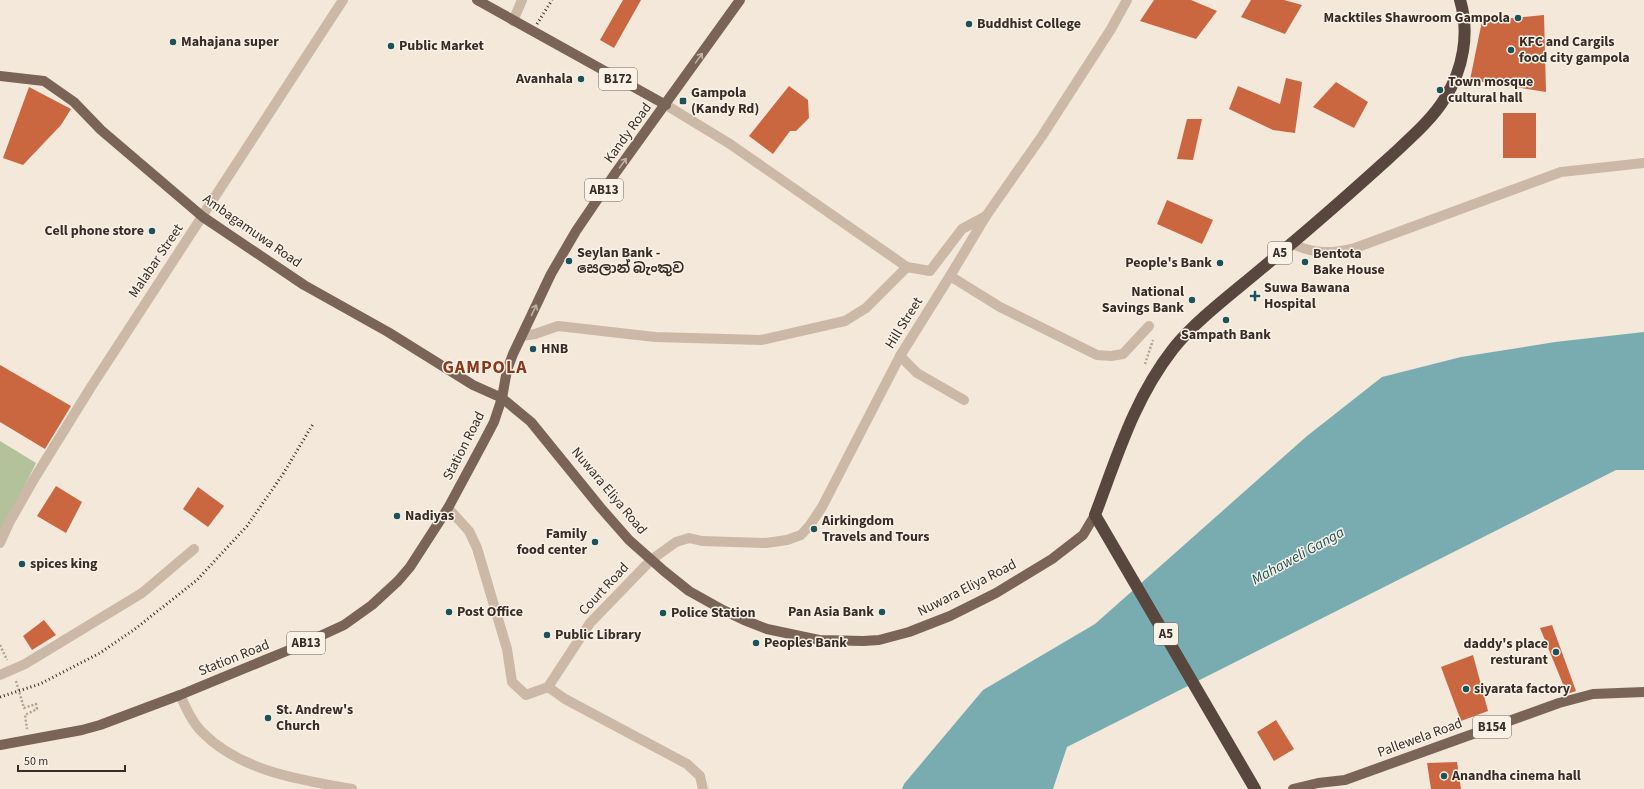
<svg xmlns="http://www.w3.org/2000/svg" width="1644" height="789" viewBox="0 0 1644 789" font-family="'Source Sans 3','Noto Sans Sinhala',sans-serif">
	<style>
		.green { fill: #b3c29a }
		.water { fill: #78acb1 }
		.building { fill: #ca6640 }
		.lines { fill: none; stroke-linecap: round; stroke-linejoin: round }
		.path { stroke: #b7a290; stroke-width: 2.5; stroke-dasharray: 2 2; stroke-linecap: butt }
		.minor { stroke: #cbb8a6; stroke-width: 10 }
		.major { stroke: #796457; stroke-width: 10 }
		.highway { stroke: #58473e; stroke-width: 12 }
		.rail { stroke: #372c27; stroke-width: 3; stroke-dasharray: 1 3; stroke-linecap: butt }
		.oneway { stroke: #c0b2a6 }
		.poi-dot { fill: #1b535a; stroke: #faf2e7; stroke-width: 1.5 }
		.labels { text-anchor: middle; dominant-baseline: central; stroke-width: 3; stroke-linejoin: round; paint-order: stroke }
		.shield { fill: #faf2e7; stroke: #726761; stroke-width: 1 }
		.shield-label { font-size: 13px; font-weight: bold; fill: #372c27 }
		.poi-label { font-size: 14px; font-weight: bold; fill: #372c27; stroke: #faf2e7; text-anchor: start }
		.street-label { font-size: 14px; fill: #372c27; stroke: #faf2e7 }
		.water-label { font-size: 15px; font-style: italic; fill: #1b535a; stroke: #faf2e7 }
		.district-label { font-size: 18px; font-weight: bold; letter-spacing: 1px; fill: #893a1d; stroke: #faf2e7 }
	</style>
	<rect width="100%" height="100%" fill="#f3e8da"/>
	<!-- green -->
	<polygon class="green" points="0,441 36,463 0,535"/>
	<!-- water -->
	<polygon class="water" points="1644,332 1644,470 1616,470 1067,747 1053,789 902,789 904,784 983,690 1095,624 1307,436 1382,377 1461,357 1555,342"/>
	<!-- building -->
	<g class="building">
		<polygon points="623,0 641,0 614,48 600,40"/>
		<polygon points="1154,0 1191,0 1217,11 1196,39 1140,21"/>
		<polygon points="1251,0 1284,0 1302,5 1285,34 1241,17"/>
		<polygon points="1544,15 1546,92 1470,80 1482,21"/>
		<polygon points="1286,78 1302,82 1295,133 1273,130 1229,109 1238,86 1280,104"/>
		<polygon points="1336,82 1368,102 1354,128 1313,107"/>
		<polygon points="789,86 808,100 809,118 796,131 790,131 773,154 749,136"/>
		<polygon points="29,87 71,109 61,125 23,165 3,158"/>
		<rect x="1503" y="113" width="33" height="45"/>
		<polygon points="1187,119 1202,119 1193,160 1177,159"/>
		<polygon points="1167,200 1213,220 1202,244 1157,224"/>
		<polygon points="0,365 71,406 45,449 0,422"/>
		<polygon points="56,486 82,502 66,533 37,516"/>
		<polygon points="198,487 224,506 208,527 183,509"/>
		<polygon points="44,620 56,635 32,650 23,636"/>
		<polygon points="1552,625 1576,691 1567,694 1540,628"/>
		<polygon points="1473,655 1488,711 1461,721 1441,667"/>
		<polygon points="1276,720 1294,749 1274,761 1257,732"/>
		<polygon points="1457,762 1461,789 1431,789 1427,763"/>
	</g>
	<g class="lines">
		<!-- path -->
		<g class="path">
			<polyline points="1145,364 1153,340"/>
			<polyline points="0,645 7,660"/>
			<polyline points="16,681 24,708 36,704 37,709 25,715 27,729"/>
		</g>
		<!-- minor -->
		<g class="minor">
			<polyline points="513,21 522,0"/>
			<polyline points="666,105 730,144 907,267 930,271 962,229 986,216"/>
			<path d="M1292 244C1316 254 1330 254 1355 248L1561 172 1644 163"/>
			<polyline points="950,276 1000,307 1097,355 1111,356 1123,354 1149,326"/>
			<polyline points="522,336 535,334 558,326 655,337 761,340 845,321 866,308 907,267"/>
			<polyline points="900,356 917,373 964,400"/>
			<polyline points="448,508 469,531 477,548 507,649 512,682 526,695 548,687 590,623 651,560 676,542 689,538 702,541 766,543 787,540 801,535 810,525 822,507 900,356 950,276 986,216 1042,136 1111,29 1127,0"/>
			<polyline points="0,543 9,523 34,479 91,387 343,0"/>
			<polyline points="0,675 25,664 142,593 194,549"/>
			<polyline points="548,687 565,699 687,764 700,776 703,789"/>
			<path d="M180 695C186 708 192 722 202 732 240 771 300 780 352 789"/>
		</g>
		<!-- major -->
		<g class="major">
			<polyline points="477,0 666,105"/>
			<polyline points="0,76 44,81 74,102 101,130 203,217 304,285 388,332 473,385 502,398 531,422 600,507 629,540 664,571 689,591 723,610 744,620 767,629 819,640 863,641 879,640 909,632 950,616 996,593 1052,559 1083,535 1095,515"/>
			<polyline points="0,745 82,730 100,725 180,695 294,648 344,625 372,605 398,581 410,567 448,508 483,443 494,422 502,398 507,370 513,354 551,274 576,231 614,175 740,0"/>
			<polyline points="1293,789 1318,783 1345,780 1559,703 1593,694 1644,692"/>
		</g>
		<!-- highway -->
		<path class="highway" d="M1255 789 1095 515C1117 457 1134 399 1173 349 1195 321 1234 292 1261 269 1305 233 1347 196 1389 158 1407 141 1432 120 1445 98 1463 70 1470 33 1460 0"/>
		<!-- rail -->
		<g class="rail">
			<polyline points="537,24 552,0"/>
			<polyline points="0,697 40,684 100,653 135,629 197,580 247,526 283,474 313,424"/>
		</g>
	</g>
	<!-- one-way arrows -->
	<defs><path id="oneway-shaft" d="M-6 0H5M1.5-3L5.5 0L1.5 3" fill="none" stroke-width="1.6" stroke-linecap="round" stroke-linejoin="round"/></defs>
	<g class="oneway">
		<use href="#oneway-shaft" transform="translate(699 58) rotate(-54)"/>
		<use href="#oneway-shaft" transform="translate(623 163) rotate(-54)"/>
		<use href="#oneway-shaft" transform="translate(534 310) rotate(-65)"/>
	</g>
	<!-- markers -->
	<g class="poi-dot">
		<circle cx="1518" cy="18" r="4"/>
		<circle cx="969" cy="24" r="4"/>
		<circle cx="173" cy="42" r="4"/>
		<circle cx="391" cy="46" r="4"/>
		<circle cx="1511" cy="50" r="4"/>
		<circle cx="581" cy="79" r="4"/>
		<circle cx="1440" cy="90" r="4"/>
		<rect x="679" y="97" width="8" height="8" rx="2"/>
		<circle cx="152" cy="231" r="4"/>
		<circle cx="569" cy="261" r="4"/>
		<circle cx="1305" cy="262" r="4"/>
		<circle cx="1220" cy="263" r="4"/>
		<path d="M1253 290h4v4h4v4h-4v4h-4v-4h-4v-4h4z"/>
		<circle cx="1192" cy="300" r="4"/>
		<circle cx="1226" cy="320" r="4"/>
		<circle cx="533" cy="349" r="4"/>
		<circle cx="397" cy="516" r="4"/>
		<circle cx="814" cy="529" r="4"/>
		<circle cx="595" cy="542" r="4"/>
		<circle cx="22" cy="564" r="4"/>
		<circle cx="449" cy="612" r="4"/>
		<circle cx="882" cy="612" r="4"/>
		<circle cx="663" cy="613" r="4"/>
		<circle cx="547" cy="635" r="4"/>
		<circle cx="756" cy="643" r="4"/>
		<circle cx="1556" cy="652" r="4"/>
		<circle cx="1466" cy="689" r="4"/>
		<circle cx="268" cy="718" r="4"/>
		<circle cx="1444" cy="776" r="4"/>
	</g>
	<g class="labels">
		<!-- shield labels -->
		<g class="shield">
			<rect x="599" y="68" width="38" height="22" rx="3"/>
			<rect x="585" y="179" width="38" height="22" rx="3"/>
			<rect x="1268" y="242" width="24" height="22" rx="3"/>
			<rect x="1154" y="623" width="24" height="22" rx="3"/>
			<rect x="287" y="632" width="38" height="22" rx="3"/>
			<rect x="1473" y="716" width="38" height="22" rx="3"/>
		</g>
		<g class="shield-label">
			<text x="618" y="79">B172</text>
			<text x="604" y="190">AB13</text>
			<text x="1280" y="253">A5</text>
			<text x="1166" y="634">A5</text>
			<text x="306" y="643">AB13</text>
			<text x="1492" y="727">B154</text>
		</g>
		<!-- poi labels -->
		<g class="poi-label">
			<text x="1510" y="18" text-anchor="end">Macktiles Shawroom Gampola</text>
			<text x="977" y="24">Buddhist College</text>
			<text x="181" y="42">Mahajana super</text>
			<text x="1519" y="42">KFC and Cargils<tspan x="1519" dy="16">food city gampola</tspan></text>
			<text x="399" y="46">Public Market</text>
			<text x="573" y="79" text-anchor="end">Avanhala</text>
			<text x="1448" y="82">Town mosque<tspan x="1448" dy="16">cultural hall</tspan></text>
			<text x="691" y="93">Gampola<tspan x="691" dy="16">(Kandy Rd)</tspan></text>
			<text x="144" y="231" text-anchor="end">Cell phone store</text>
			<text x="577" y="253">Seylan Bank -<tspan x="577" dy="16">සෙලාන් බැංකුව</tspan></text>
			<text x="1313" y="254">Bentota<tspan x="1313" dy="16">Bake House</tspan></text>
			<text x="1212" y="263" text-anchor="end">People's Bank</text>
			<text x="1264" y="288">Suwa Bawana<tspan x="1264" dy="16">Hospital</tspan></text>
			<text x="1184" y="292" text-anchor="end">National<tspan x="1184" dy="16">Savings Bank</tspan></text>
			<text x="1226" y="335" text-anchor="middle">Sampath Bank</text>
			<text x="541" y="349">HNB</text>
			<text x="405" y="516">Nadiyas</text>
			<text x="822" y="521">Airkingdom<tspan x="822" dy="16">Travels and Tours</tspan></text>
			<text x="587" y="534" text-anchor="end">Family<tspan x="587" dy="16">food center</tspan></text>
			<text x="30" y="564">spices king</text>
			<text x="457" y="612">Post Office</text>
			<text x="874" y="612" text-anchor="end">Pan Asia Bank</text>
			<text x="671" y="613">Police Station</text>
			<text x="555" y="635">Public Library</text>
			<text x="764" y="643">Peoples Bank</text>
			<text x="1548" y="644" text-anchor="end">daddy's place<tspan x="1548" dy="16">resturant</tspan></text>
			<text x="1474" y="689">siyarata factory</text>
			<text x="276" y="710">St. Andrew's<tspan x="276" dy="16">Church</tspan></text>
			<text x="1452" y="776">Anandha cinema hall</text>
		</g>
		<!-- street labels -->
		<g class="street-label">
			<text transform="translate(628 133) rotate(-54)">Kandy Road</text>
			<text transform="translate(252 231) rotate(35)">Ambagamuwa Road</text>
			<text transform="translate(156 261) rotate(-56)">Malabar Street</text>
			<text transform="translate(904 323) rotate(-58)">Hill Street</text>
			<text transform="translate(464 446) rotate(-63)">Station Road</text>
			<text transform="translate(609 491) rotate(50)">Nuwara Eliya Road</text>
			<text transform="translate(967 588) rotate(-27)">Nuwara Eliya Road</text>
			<text transform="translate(604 589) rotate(-47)">Court Road</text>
			<text transform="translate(234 658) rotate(-22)">Station Road</text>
			<text transform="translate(1420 738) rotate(-20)">Pallewela Road</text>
		</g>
		<!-- water labels -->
		<g class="water-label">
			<text transform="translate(1298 556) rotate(-29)">Mahaweli Ganga</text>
		</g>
		<!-- district labels -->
		<g class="district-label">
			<text x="485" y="367">GAMPOLA</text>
		</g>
	</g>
	<!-- scale -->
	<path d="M18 765v6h107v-6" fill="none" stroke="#372c27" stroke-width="2"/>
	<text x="24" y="765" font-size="12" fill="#372c27" stroke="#faf2e7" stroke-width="3" paint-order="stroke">50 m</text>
</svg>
